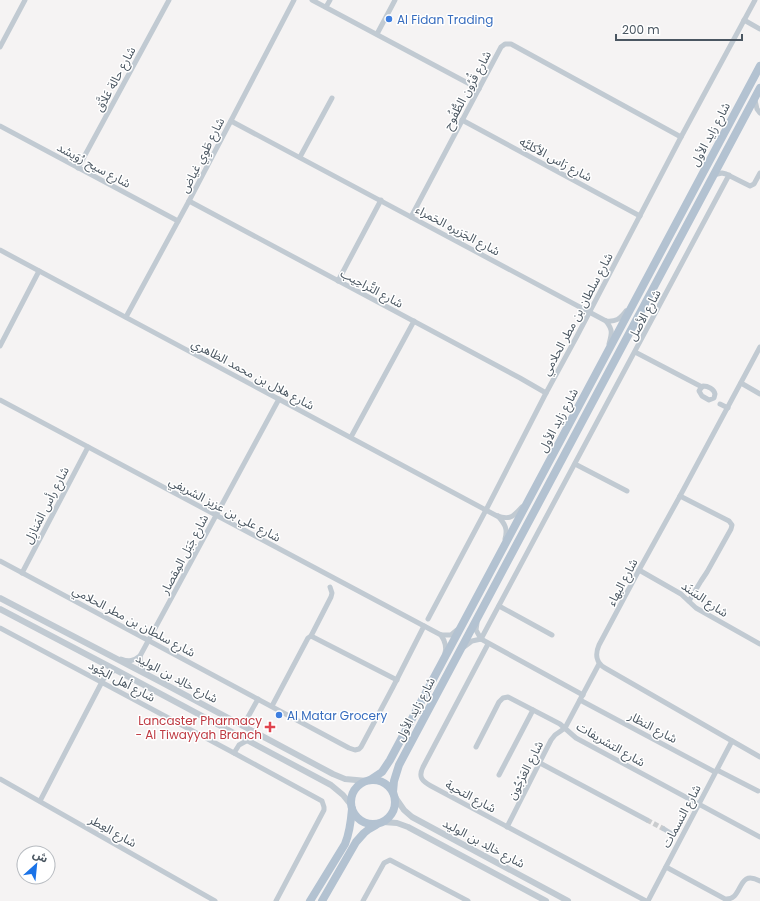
<svg xmlns="http://www.w3.org/2000/svg" width="760" height="901" viewBox="0 0 760 901" font-family="Poppins,'Noto Sans Arabic',sans-serif">
	<style>
		.lines { fill: none; stroke-linecap: round; stroke-linejoin: round }
		.minor-tunnel { stroke: #caccce; stroke-width: 5; stroke-dasharray: 5 2.5; stroke-linecap: butt }
		.minor { stroke: #c1cad2; stroke-width: 5 }
		.tertiary { stroke: #c1cad2; stroke-width: 6 }
		.primary { stroke: #b3c2d1; stroke-width: 8 }
		.shop-dot { fill: #3f7fe0; stroke: #fff; stroke-width: 1.5 }
		.health-dot { fill: #e0444e; stroke: #fff; stroke-width: 1.5 }
		.labels { text-anchor: middle; dominant-baseline: central; stroke-width: 3; stroke-linejoin: round; paint-order: stroke }
		.shop-label { font-size: 12px; fill: #366cbe; stroke: #fff; text-anchor: start }
		.street-label { font-size: 12px; fill: #4a5661; stroke: #fff }
		.health-label { font-size: 12px; fill: #be3a42; stroke: #fff; text-anchor: end }
	</style>
	<rect width="100%" height="100%" fill="#f5f3f3"/>
	<g class="lines">
		<!-- minor-tunnel -->
		<polyline class="minor-tunnel" points="647,820 664,829"/>
		<!-- minor -->
		<g class="minor">
			<polyline points="312,0 479,89"/>
			<polyline points="326,7 330,0"/>
			<polyline points="744,20 760,29"/>
			<polyline points="377,34 395,0"/>
			<polyline points="0,47 25,0"/>
			<polyline points="755,100 757,109 760,113"/>
			<polyline points="462,120 640,216"/>
			<path d="M231 121 606 321C616 322 620 319 626 311"/>
			<polyline points="0,126 178,221"/>
			<polyline points="300,157 332,98"/>
			<polyline points="78,168 169,0"/>
			<polyline points="713,175 722,173 726,174 750,186 754,184 760,173"/>
			<polyline points="189,201 520,378 546,393"/>
			<polyline points="411,217 501,47 505,44 511,44 681,137"/>
			<path d="M0 250 497 516C510 520 513 517 522 507"/>
			<polyline points="338,281 381,200"/>
			<polyline points="126,317 189,201 294,0"/>
			<path d="M606 321C613 330 612 333 609 344"/>
			<polyline points="0,346 39,271"/>
			<path d="M760 347 680 496 639 570 599 645C595 654 596 663 605 668L760 757"/>
			<polyline points="635,352 702,387"/>
			<polyline points="741,383 760,394"/>
			<path d="M703 386C708 386 714 389 715 394L714 398 709 400 702 396 699 391 701 388Z"/>
			<polyline points="0,400 441,635 451,635 457,630"/>
			<polyline points="720,404 728,408"/>
			<polyline points="351,437 414,321"/>
			<polyline points="575,464 627,491"/>
			<polyline points="680,496 729,521 732,525 731,529 707,572 701,581 689,601"/>
			<path d="M498 516C505 524 508 529 505 539"/>
			<polyline points="0,561 349,748 355,750 359,749 361,747 393,687 424,626"/>
			<polyline points="639,570 681,594 696,608 760,644"/>
			<polyline points="22,573 88,447"/>
			<polyline points="499,606 552,635"/>
			<polyline points="428,619 486,510 546,393 577,336 681,137 755,0"/>
			<polyline points="477,623 476,630 481,639 583,695"/>
			<polyline points="0,628 234,753 322,801 324,807 324,810 276,901"/>
			<path d="M441 635C445 641 447 646 445 653"/>
			<polyline points="311,636 397,680"/>
			<polyline points="481,639 729,175"/>
			<path d="M488 644 423 767C418 777 422 781 431 786L646 901"/>
			<polyline points="464,647 472,641 481,639"/>
			<path d="M140 656C140 663 140 668 146 672"/>
			<path d="M121 659C129 662 134 661 140 656L279 399"/>
			<polyline points="580,700 715,772"/>
			<polyline points="272,706 308,638 311,636 331,597 332,593 330,587"/>
			<polyline points="243,726 258,699"/>
			<polyline points="476,747 499,702 503,698 508,697 560,724 576,738 760,837"/>
			<polyline points="234,753 239,745 248,740"/>
			<polyline points="540,763 647,820"/>
			<polyline points="717,770 758,791"/>
			<polyline points="499,775 533,710"/>
			<polyline points="0,779 215,901"/>
			<polyline points="40,801 104,678 111,672 116,670"/>
			<polyline points="507,827 551,740 555,735 565,728 599,664"/>
			<polyline points="664,829 672,834"/>
			<path d="M666 867 725 899C744 901 736 868 760 881"/>
			<polyline points="363,901 384,863 390,860 468,901"/>
			<polyline points="648,901 732,741"/>
		</g>
		<!-- tertiary -->
		<g class="tertiary">
			<polyline points="0,598 161,682 333,774 345,779 367,781"/>
			<polyline points="0,609 116,670 331,785 343,795 351,805"/>
			<polyline points="395,797 404,810 412,817 568,901"/>
			<polyline points="383,822 397,823 408,827 546,901"/>
		</g>
		<!-- primary -->
		<g class="primary">
			<circle cx="373" cy="802" r="22"/>
			<polyline points="370,780 382,772 390,760 760,66"/>
			<polyline points="393,792 394,781 399,765 760,88"/>
			<path d="M310 901 345 844C350 832 351 821 352 809"/>
			<polyline points="322,901 356,842 364,833 369,829 376,825"/>
		</g>
	</g>
	<!-- markers -->
	<g class="shop-dot">
		<circle cx="389" cy="19" r="4"/>
		<circle cx="279" cy="715" r="4"/>
	</g>
	<path class="health-dot" d="M268 721h4v4h4v4h-4v4h-4v-4h-4v-4h4z"/>
	<g class="labels">
		<!-- shop labels -->
		<g class="shop-label">
			<text x="397" y="19">Al Fidan Trading</text>
			<text x="287" y="715">Al Matar Grocery</text>
		</g>
		<!-- street labels -->
		<g class="street-label">
			<text transform="translate(115 79) rotate(-62)">شارع حالة عَلاَّق</text>
			<text transform="translate(467 90) rotate(-62)">شارع قُرُون الطُّفُوح</text>
			<text transform="translate(710 134) rotate(-62)">شارع زايد الأول</text>
			<text transform="translate(202 155) rotate(-63)">شارع طَوِي غياض</text>
			<text transform="translate(556 159) rotate(28)">شارع رَاس الأكليَّه</text>
			<text transform="translate(94 165) rotate(28)">شارع سيح رُوَيشد</text>
			<text transform="translate(458 230) rotate(28)">شارع الجَزيره الحَمراء</text>
			<text transform="translate(372 288) rotate(28)">شارع التَّراحِيب</text>
			<text transform="translate(577 314) rotate(-62)">شارع سلطان بن مطر الحلامي</text>
			<text transform="translate(644 315) rotate(-62)">شارع الأصل</text>
			<text transform="translate(253 374) rotate(28)">شارع هلال بن محمد الظاهري</text>
			<text transform="translate(558 420) rotate(-62)">شارع زايد الأول</text>
			<text transform="translate(46 505) rotate(-63)">شارع رأس المَنازِل</text>
			<text transform="translate(225 509) rotate(28)">شارع علي بن عزيز الشريفي</text>
			<text transform="translate(184 554) rotate(-62)">شارع جَبَل المِقصار</text>
			<text transform="translate(622 582) rotate(-62)">شارع البهاء</text>
			<text transform="translate(705 599) rotate(34)">شارع السَنَد</text>
			<text transform="translate(134 621) rotate(28)">شارع سلطان بن مطر الحلامي</text>
			<text transform="translate(177 678) rotate(28)">شارع خالِد بن الوليد</text>
			<text transform="translate(122 681) rotate(28)">شارع أهل الجُود</text>
			<text transform="translate(415 709) rotate(-62)">شارع زايد الأول</text>
			<text transform="translate(653 727) rotate(28)">شارع النظار</text>
			<text transform="translate(611 744) rotate(30)">شارع التشريفات</text>
			<text transform="translate(525 770) rotate(-63)">شارع العَرْجُون</text>
			<text transform="translate(471 796) rotate(28)">شارع التحية</text>
			<text transform="translate(681 816) rotate(-62)">شارع النسمات</text>
			<text transform="translate(113 831) rotate(29)">شارع العِطر</text>
			<text transform="translate(484 843) rotate(28)">شارع خالِد بن الوليد</text>
		</g>
		<!-- health labels -->
		<g class="health-label">
			<text x="262" y="720">Lancaster Pharmacy<tspan x="262" dy="14">- Al Tiwayyah Branch</tspan></text>
		</g>
	</g>
	<!-- north arrow -->
	<g transform="translate(36 865) rotate(27)"><circle r="19" fill="#ffffff" stroke="#b7bbc0"/>
	<path d="M0-3L7 15L0 10L-7 15Z" fill="#1a73e8"/>
	<text y="-6" font-size="11" font-weight="bold" text-anchor="middle" fill="#4a5661">ش</text>
	</g>
	<!-- scale -->
	<path d="M616 34v6h126v-6" fill="none" stroke="#4a5661" stroke-width="2"/>
	<text x="622" y="34" font-size="12" fill="#4a5661" stroke="#ffffff" stroke-width="3" paint-order="stroke">200 m</text>
</svg>
